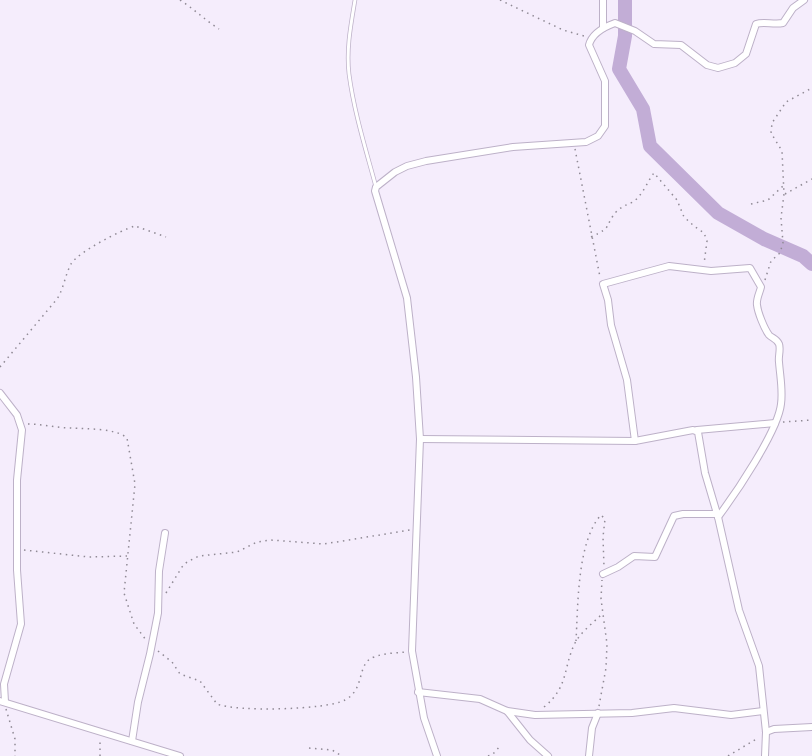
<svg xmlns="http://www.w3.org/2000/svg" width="812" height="756" viewBox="0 0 812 756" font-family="Helvetica,sans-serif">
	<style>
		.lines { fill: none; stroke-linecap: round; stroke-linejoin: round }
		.river { stroke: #c2add6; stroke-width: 14 }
		.lane-casing { stroke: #bdb1c8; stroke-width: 4.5 }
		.street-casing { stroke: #bdb1c8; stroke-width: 8 }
		.path { stroke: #908a95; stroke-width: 1.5; stroke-dasharray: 1.5 4.5; stroke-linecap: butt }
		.lane { stroke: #fff; stroke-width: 3 }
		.street { stroke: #fff; stroke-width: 6 }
	</style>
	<rect width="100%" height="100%" fill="#f5edfc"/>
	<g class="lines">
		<!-- river -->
		<polyline class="river" points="625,0 625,36 619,69 643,109 650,146 718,213 764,239 803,256 812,264"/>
		<defs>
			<path id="lane" d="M355 0C351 24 346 49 349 74 354 112 366 150 376 187"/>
			<g id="street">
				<polyline points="603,28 603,0"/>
				<polyline points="0,393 17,415 22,430 17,480 17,570 21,624 4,684 5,702"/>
				<polyline points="697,430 775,423"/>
				<polyline points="420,439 635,441 693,430 698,432 705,473 718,517 739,610 759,666 766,732 765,756"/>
				<path d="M635 441 627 380 611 325 608 300 603 284 669 266 711 271 750 268 761 287C760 292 756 299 757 305 758 313 764 328 769 335 772 338 777 339 779 344 781 349 778 357 779 362 780 376 783 390 781 404 778 431 736 493 718 517"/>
				<polyline points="603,574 618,567 634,556 655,557 674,516 683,514 717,514"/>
				<polyline points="418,692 480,699 507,711 535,715 632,713 674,708 731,715 763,711"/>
				<polyline points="0,701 180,756"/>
				<polyline points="507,711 530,740 548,756"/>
				<polyline points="766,732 774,729 812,727"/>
				<polyline points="132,741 138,702 150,654 158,613 159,571 165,533"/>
				<path d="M437 756 424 718 412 651 420 439 416 377 407 298 375 191 376 187 395 172 407 166 426 161 513 147 586 142 598 136 605 126V81L589 45C592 33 604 27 615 23L635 31 654 44 681 45 707 65 718 68 735 63 746 54 756 24C764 21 773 25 783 23L793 8 804 0"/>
				<polyline points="589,756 592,728 598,713"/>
			</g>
		</defs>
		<!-- lane casing -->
		<use href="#lane" class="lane-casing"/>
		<!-- street casing -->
		<use href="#street" class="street-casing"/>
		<!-- path -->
		<g class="path">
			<path d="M180 0C194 9 205 20 219 29"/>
			<polyline points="500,0 563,30 584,36"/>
			<polyline points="575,149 600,277"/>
			<polyline points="785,194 812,179"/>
			<polyline points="751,204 768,200 783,186"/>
			<path d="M591 237C614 227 604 225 617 211 622 206 627 205 633 202 643 195 648 180 654 173L677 200 684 217 694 226 704 233 707 241 704 264"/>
			<polyline points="765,280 771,261 780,253 783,243 781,218 784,194 782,151 771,133 772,123 786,102 812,88"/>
			<path d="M0 367 57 299C64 288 65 275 71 264 78 252 121 230 135 226L166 237"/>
			<polyline points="783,422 812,420"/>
			<path d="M28 424C43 424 57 428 71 428 86 429 116 428 127 438L135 484 124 593 134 624 146 640"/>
			<polyline points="24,550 89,557 127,556"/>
			<polyline points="166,593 182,567 187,562 199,556 237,552 257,542 271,540 324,544 410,530"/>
			<path d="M576 641C578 607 577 541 601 515L605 519 603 537 604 567"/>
			<path d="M158 651 172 662 180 674 200 681 217 704C236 712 327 710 345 700 366 689 356 663 374 657 384 653 396 653 406 652"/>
			<polyline points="599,706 606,668 607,644 601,599 602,580"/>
			<path d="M544 707C569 687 563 667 575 643 581 632 593 623 602 614"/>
			<polyline points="6,709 15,739 15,756"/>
			<polyline points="309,748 332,750 342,756"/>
			<polyline points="100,756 100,739"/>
			<polyline points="488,756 493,754 501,745"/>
			<polyline points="728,756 758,738"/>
		</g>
		<!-- lane -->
		<use href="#lane" class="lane"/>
		<!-- street -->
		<use href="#street" class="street"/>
	</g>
</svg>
